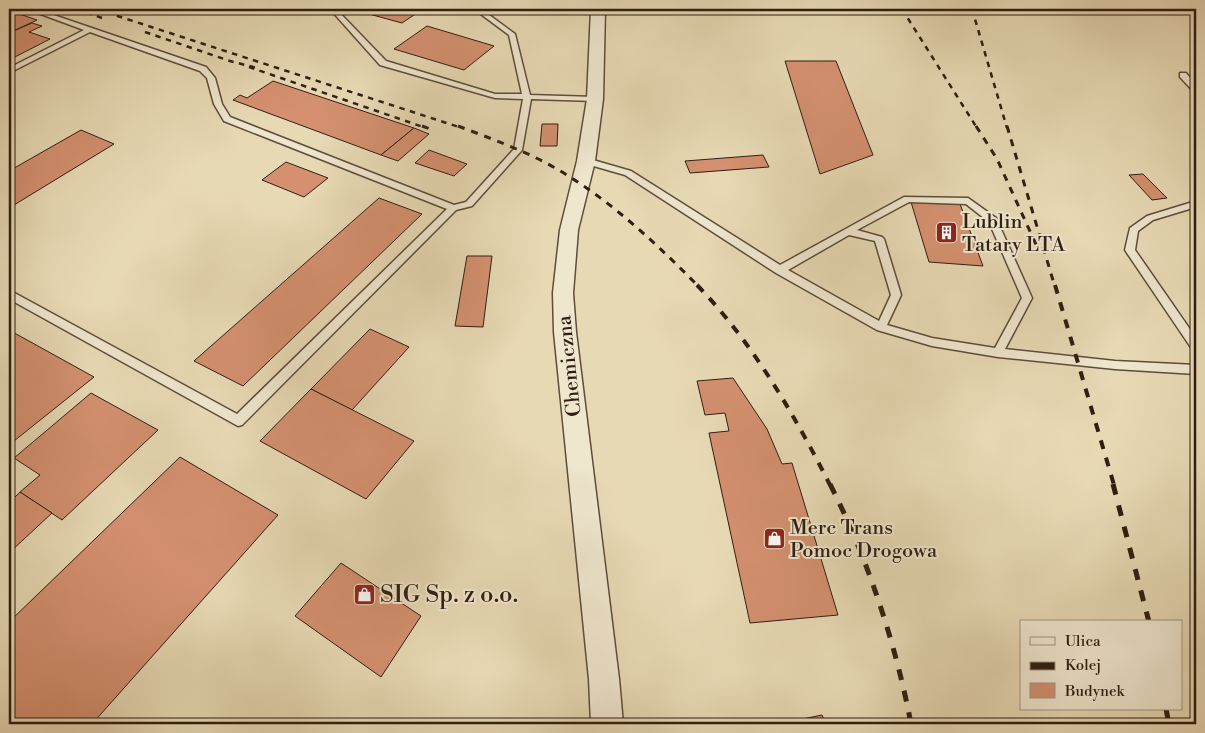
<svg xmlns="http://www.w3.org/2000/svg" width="1205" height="733" viewBox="0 0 1205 733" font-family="'Libre Bodoni',serif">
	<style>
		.building { fill: #d49070; stroke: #2f1e11 }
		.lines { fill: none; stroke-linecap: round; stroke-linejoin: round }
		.service-casing { stroke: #5d4d3a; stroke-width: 3 }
		.minor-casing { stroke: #5d4d3a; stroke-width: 3 }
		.service { fill: #efe6ce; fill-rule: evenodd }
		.minor { fill: #efe6ce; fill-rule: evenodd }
		.rail-far3 { stroke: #2f1e11; stroke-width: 2.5; stroke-dasharray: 5.5 5.5; stroke-linecap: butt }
		.rail-far2 { stroke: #2f1e11; stroke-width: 3; stroke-dasharray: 7 7; stroke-linecap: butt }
		.rail-far1 { stroke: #2f1e11; stroke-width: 4; stroke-dasharray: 9 9; stroke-linecap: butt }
		.rail { stroke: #2f1e11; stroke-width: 5; stroke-dasharray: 11 11; stroke-linecap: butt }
		.labels { text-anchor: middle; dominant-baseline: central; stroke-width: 4; stroke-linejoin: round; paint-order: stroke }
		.poi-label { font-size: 20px; fill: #2f1e11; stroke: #efe6ce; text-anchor: start }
		.street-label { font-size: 20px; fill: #2f1e11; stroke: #efe6ce }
		.near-poi-label { font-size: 24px; fill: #2f1e11; stroke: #efe6ce; text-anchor: start }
	</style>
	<rect width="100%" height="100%" fill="#e7d9b4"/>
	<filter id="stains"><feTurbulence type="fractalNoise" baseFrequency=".004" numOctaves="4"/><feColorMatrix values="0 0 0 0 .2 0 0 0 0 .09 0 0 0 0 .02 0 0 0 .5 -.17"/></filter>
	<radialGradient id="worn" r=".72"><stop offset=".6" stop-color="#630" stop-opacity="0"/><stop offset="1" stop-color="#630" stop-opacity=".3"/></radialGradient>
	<!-- building -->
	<g class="building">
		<polygon points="362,9 423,9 402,23 358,11"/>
		<polygon points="11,11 37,20 9,33 9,12"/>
		<polygon points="32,23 42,26 29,32 50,39 9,60 9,33"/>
		<polygon points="427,26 494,46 464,70 394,49"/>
		<polygon points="785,61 836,61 873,155 820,174"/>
		<polygon points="273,81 414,128 381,155 233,100 240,95 247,98"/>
		<polygon points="542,124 558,124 557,146 540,146"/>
		<polygon points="414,128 429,134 398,161 381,155"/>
		<polygon points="81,130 114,144 9,208 9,171"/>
		<polygon points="429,150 467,164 454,176 415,163"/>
		<polygon points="763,155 769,167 690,173 685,161"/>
		<polygon points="286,162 328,178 304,197 262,180"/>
		<polygon points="1143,174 1167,198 1152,200 1129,175"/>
		<polygon points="379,198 422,214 243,386 194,361"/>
		<polygon points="911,202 960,204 983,266 929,262"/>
		<polygon points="467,256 492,256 483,327 455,326"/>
		<polygon points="370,329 409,347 352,410 311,389"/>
		<polygon points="9,330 94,377 9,445"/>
		<polygon points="733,378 767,429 782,464 792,463 838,615 750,623 709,433 729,431 725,413 705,415 697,381"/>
		<polygon points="311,389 414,441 366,499 260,441"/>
		<polygon points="91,393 158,430 62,520 20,492 40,475 14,458"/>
		<polygon points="180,457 278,515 92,724 9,724 9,622"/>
		<polygon points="20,492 52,513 9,553 9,503"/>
		<polygon points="341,563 421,616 381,677 295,616"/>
		<polygon points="822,715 826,724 778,724"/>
	</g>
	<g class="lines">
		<defs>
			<g id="service">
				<polygon points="27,9 36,9 206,67 215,78 222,104 230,117 454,205 466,202 514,149 523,99 495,98 380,65 330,9 336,9 386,61 495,94 522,94 509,35 474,9 481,9 515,34 530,95 595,97 599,99 595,101 531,99 522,150 472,206 456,210 242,425 238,426 9,299 9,290 237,414 447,209 224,121 214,104 207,78 200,71 90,32 9,73 9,68 84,30"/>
				<polygon points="1180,73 1186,73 1196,85 1196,91 1193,91 1180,77"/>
				<path d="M586 158 631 171 780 265 904 197 968 198 996 218 1032 298 1005 349 1115 361 1196 365V374L1115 369 998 357 932 346 877 330 776 273 625 175 583 163V159ZM909 202 966 204 989 222 1022 298 995 348 932 338 887 325 901 295 884 239 882 237 857 230ZM849 235 875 241 891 295 879 321 788 270Z"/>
				<polygon points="1196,201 1196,207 1153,220 1138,231 1135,250 1196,338 1196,350 1192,349 1125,250 1130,228 1147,216"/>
			</g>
			<polygon id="minor" points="591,9 605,9 603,99 595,161 578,230 573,293 576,332 619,679 623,724 591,724 589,679 554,332 553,293 560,230 577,161 587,99"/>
		</defs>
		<!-- service casing -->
		<use href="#service" class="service-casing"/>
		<!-- minor casing -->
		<use href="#minor" class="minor-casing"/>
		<!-- service -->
		<use href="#service" class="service"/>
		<!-- minor -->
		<use href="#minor" class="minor"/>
		<!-- rail-far3 -->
		<g class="rail-far3">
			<polyline points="76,9 105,19"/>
			<polyline points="96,9 462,128"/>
			<polyline points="902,9 977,128"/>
			<polyline points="972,9 1007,128"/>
			<polyline points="145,32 230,61 257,68"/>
			<polyline points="249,67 426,128"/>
		</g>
		<!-- rail-far2 -->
		<g class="rail-far2">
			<polyline points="422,126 430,129"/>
			<path d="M458 126C492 139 526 151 557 169 610 200 656 243 699 287"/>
			<polyline points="976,126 997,159 1039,251"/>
			<polyline points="1007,126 1055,287"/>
		</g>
		<!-- rail-far1 -->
		<g class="rail-far1">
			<path d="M697 285C753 343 794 414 830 485"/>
			<polyline points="1055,285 1114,485"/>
		</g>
		<!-- rail -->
		<g class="rail">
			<path d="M830 484C867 557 896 644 911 724"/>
			<polyline points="1113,484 1149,622"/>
			<polyline points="1166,709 1169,724"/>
		</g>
	</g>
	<!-- icons -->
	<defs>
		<symbol id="building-square" viewBox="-11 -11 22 22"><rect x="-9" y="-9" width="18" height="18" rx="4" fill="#8f2418" stroke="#efe6ce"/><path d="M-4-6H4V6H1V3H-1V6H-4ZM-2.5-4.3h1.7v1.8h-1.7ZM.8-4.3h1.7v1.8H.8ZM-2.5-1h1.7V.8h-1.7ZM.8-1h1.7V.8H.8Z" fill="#fff"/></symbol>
		<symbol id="shop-square" viewBox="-11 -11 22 22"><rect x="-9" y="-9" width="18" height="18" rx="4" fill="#8f2418" stroke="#efe6ce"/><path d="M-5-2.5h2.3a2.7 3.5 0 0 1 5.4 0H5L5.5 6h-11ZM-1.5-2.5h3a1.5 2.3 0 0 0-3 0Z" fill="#fff"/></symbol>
	</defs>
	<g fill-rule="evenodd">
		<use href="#building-square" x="934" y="220" width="25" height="25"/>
		<use href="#shop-square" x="762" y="526" width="25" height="25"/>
		<use href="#shop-square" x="352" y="582" width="25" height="25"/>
	</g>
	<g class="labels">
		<!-- poi labels -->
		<g class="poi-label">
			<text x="962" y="222">Lublin<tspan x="962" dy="23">Tatary LTA</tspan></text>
			<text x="790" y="528">Merc Trans<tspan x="790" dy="23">Pomoc Drogowa</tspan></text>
		</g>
		<!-- street labels -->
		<g class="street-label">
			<text transform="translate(570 366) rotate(-96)">Chemiczna</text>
		</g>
		<!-- near-poi labels -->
		<g class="near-poi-label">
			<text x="380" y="595">SIG Sp. z o.o.</text>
		</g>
	</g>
	<!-- margin -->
	<rect width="1205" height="733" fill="none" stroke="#e7d9b4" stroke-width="30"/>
	<rect x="10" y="10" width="1185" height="713" fill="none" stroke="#2f1e11" stroke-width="2.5"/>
	<rect x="15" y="15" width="1175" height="703" fill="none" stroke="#2f1e11"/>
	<!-- legend -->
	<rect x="1020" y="620" width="162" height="90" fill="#efe6ce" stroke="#a29682"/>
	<rect x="1030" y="637" width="25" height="8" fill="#efe6ce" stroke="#a29682"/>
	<text x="1065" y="646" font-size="15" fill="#2f1e11">Ulica</text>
	<rect x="1030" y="662" width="25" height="8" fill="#2f1e11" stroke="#a29682"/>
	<text x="1065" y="670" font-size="15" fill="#2f1e11">Kolej</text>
	<rect x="1030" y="683" width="25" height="15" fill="#d49070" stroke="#a29682"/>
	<text x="1065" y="696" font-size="15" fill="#2f1e11">Budynek</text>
	<rect width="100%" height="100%" filter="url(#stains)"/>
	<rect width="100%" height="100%" fill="url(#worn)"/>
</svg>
